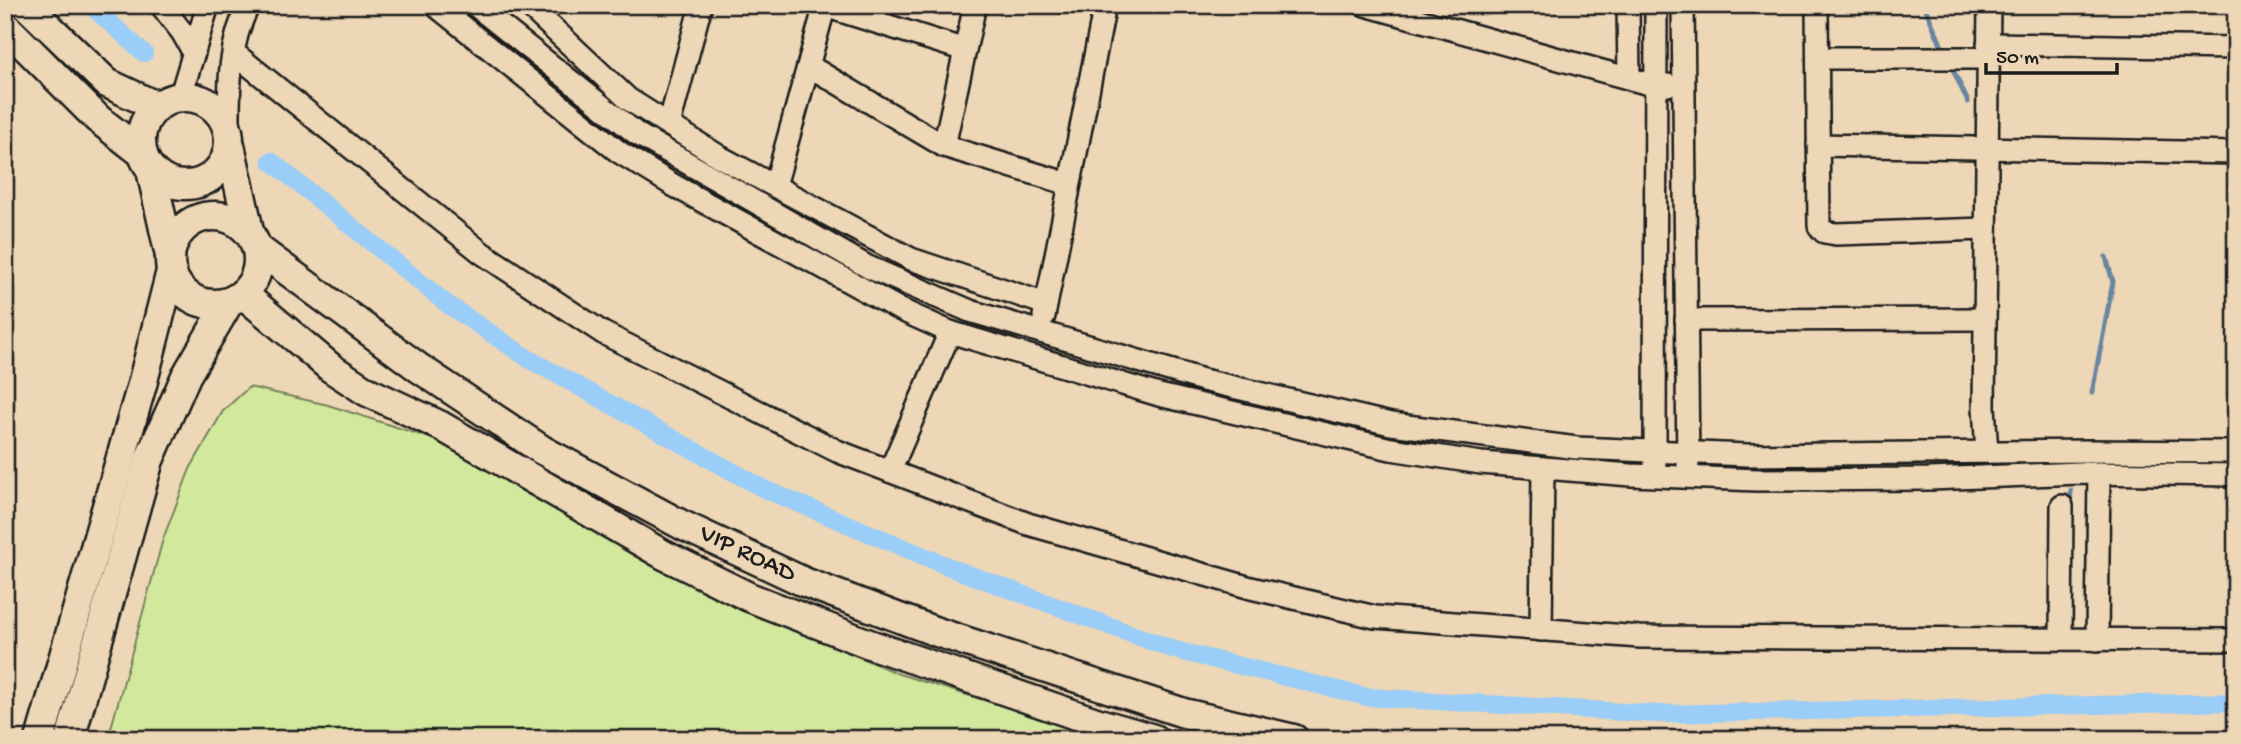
<svg xmlns="http://www.w3.org/2000/svg" width="2241" height="744" viewBox="0 0 2241 744" font-family="'Gochi Hand',sans-serif">
	<style>
		.green { fill: #d2e89d; stroke: #77825c; stroke-width: 2 }
		.lines { fill: none; stroke-linecap: round; stroke-linejoin: round }
		.stream { stroke: #68869f; stroke-width: 5 }
		.canal { stroke: #9acdf7; stroke-width: 18 }
		.minor-casing { stroke: #1c1c1c; stroke-width: 26 }
		.major-casing { stroke: #1c1c1c; stroke-width: 33 }
		.minor { stroke: #edd7b6; stroke-width: 21 }
		.major { stroke: #edd7b6; stroke-width: 28 }
		.labels { text-anchor: middle; dominant-baseline: central; stroke-width: 5; stroke-linejoin: round; paint-order: stroke }
		.street-label { font-size: 26px; fill: #1c1c1c; stroke: #edd7b6 }
	</style>
	<rect width="100%" height="100%" fill="#edd7b6"/>
	<filter id="ink" filterUnits="userSpaceOnUse"><feTurbulence type="fractalNoise" baseFrequency=".0143" numOctaves="2"/><feDisplacementMap in="SourceGraphic" scale="14" xChannelSelector="R" yChannelSelector="G"/><feConvolveMatrix kernelMatrix="1 2 1 2 8 2 1 2 1" color-interpolation-filters="sRGB"/></filter>
	<g filter="url(#ink)">
		<!-- green -->
		<polygon class="green" points="249,387 328,405 433,439 536,498 745,609 899,674 1109,739 108,739 163,539 190,469 223,411"/>
		<g class="lines">
			<!-- stream -->
			<g class="stream">
				<polyline points="1924,5 1944,51"/>
				<polyline points="1950,63 1968,102"/>
				<polyline points="2092,393 2113,282 2106,257"/>
				<polyline points="2070,505 2071,491"/>
			</g>
			<!-- canal -->
			<g class="canal">
				<polyline points="90,5 144,53"/>
				<polyline points="271,161 447,304 529,359 764,489 957,570 1175,650 1367,697 1659,714 2236,702"/>
			</g>
			<defs>
				<g id="minor">
					<polyline points="161,5 182,32 194,53"/>
					<polyline points="435,5 619,152 673,185 899,309 950,332 1159,395 1391,449 1481,463 1631,475 1757,480 1930,479 2080,473 2236,475"/>
					<polyline points="475,5 637,134 868,267 970,311 1203,380 1391,424 1577,448 1747,455 2086,451 2236,452"/>
					<polyline points="528,5 628,99 720,157 911,259 1046,304"/>
					<polyline points="1365,5 1656,86 1668,85"/>
					<polyline points="1628,5 1629,78"/>
					<polyline points="1683,5 1688,465"/>
					<polyline points="1817,5 1819,226 1824,232 1836,234 1986,229"/>
					<polyline points="825,6 965,50"/>
					<polyline points="1988,44 2236,48"/>
					<polyline points="234,53 482,253 603,333 837,451 1028,524 1251,588 1375,617 1640,637 2236,640"/>
					<polyline points="1818,58 1988,58"/>
					<polyline points="809,66 944,146 1069,184"/>
					<polyline points="180,98 208,5"/>
					<polyline points="669,125 701,5"/>
					<path d="M229 130C229 88 228 43 249 5"/>
					<polyline points="1818,145 2236,153"/>
					<polyline points="944,146 975,5"/>
					<polyline points="775,186 825,5"/>
					<polyline points="1044,316 1105,5"/>
					<polyline points="1686,320 1985,319"/>
					<polyline points="1987,452 1984,407 1989,5"/>
					<polyline points="1655,464 1656,5"/>
					<polyline points="890,471 950,332"/>
					<polyline points="1541,630 1543,468"/>
					<polyline points="2061,639 2062,506"/>
					<polyline points="2097,640 2099,473"/>
				</g>
				<g id="major">
					<polyline points="26,5 107,83 156,106"/>
					<polyline points="5,26 98,119 142,153"/>
					<circle cx="185" cy="141" r="44"/>
					<polyline points="230,145 249,231"/>
					<polyline points="151,170 170,256"/>
					<circle cx="214" cy="260" r="44"/>
					<polyline points="258,249 419,368 542,450 682,525 804,582 934,631 1184,713 1294,739"/>
					<polyline points="243,294 331,368 366,391 441,426 664,555 749,597 872,645 1099,723 1154,739"/>
					<polyline points="40,739 143,381 171,271"/>
					<polyline points="70,739 149,460 186,376 229,302"/>
				</g>
			</defs>
			<!-- minor casing -->
			<use href="#minor" class="minor-casing"/>
			<!-- major casing -->
			<use href="#major" class="major-casing"/>
			<!-- minor -->
			<use href="#minor" class="minor"/>
			<!-- major -->
			<use href="#major" class="major"/>
		</g>
	</g>
	<g class="labels">
		<!-- street labels -->
		<g class="street-label">
			<text transform="translate(747 555) rotate(25)">VIP ROAD</text>
		</g>
	</g>
	<!-- margin -->
	<rect width="2241" height="744" fill="none" stroke="#edd7b6" stroke-width="28"/>
	<rect x="14" y="14" width="2213" height="716" fill="none" stroke="#1c1c1c" stroke-width="2.5" filter="url(#ink)"/>
	<!-- scale -->
	<path d="M1986 63v10h131v-10" fill="none" stroke="#1c1c1c" stroke-width="3.5"/>
	<text x="1996" y="63" font-size="21" fill="#1c1c1c" stroke="#edd7b6" stroke-width="5" paint-order="stroke">50 m</text>
</svg>
